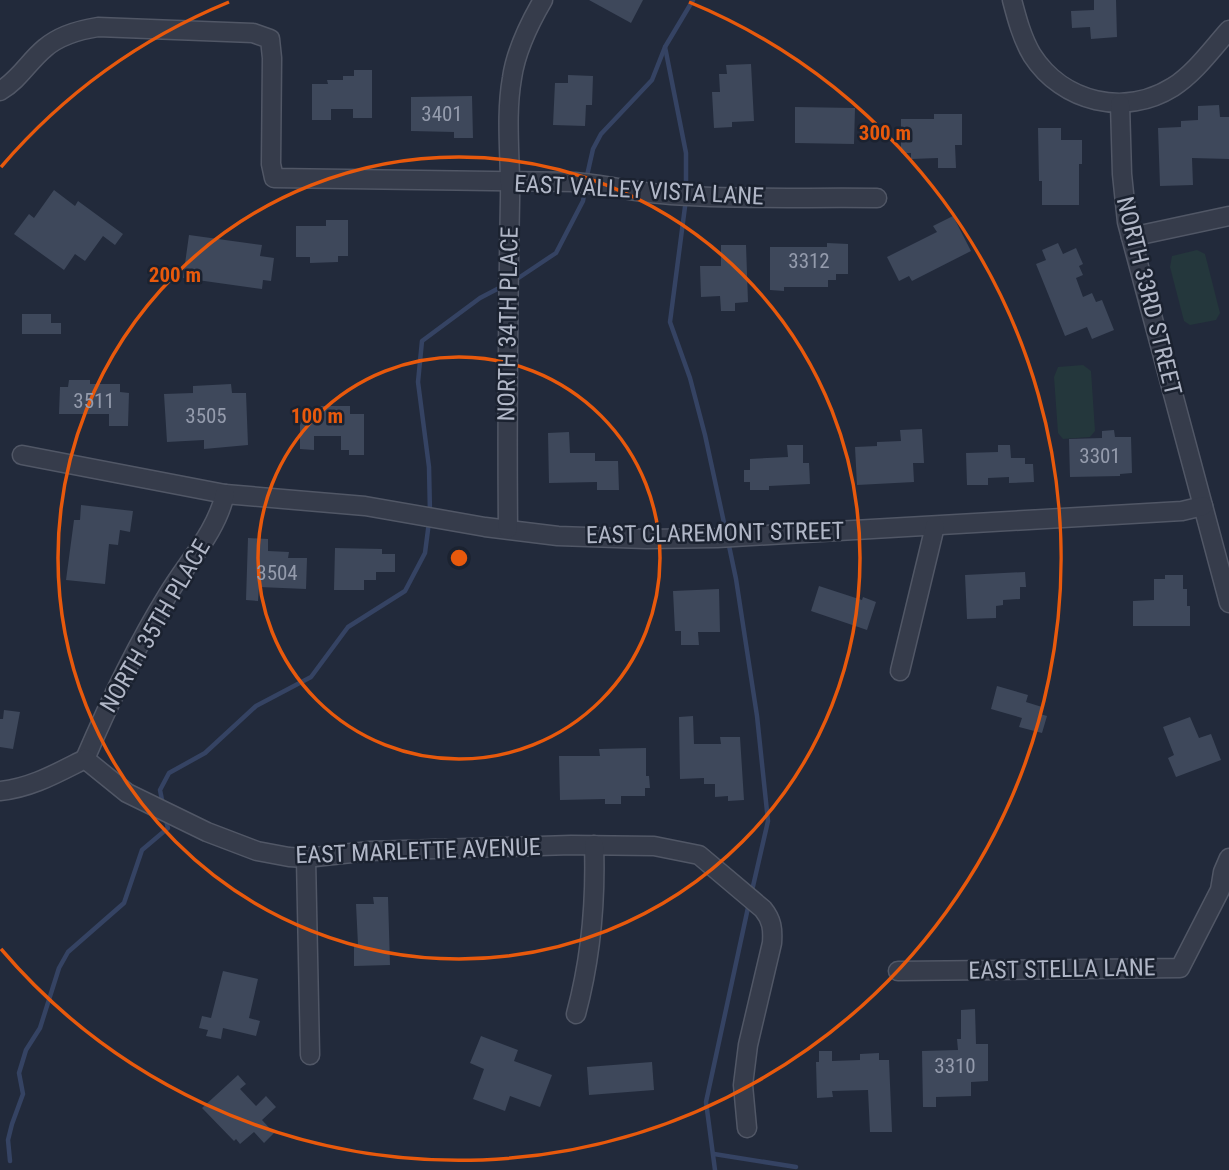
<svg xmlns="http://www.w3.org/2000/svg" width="1229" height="1170" viewBox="0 0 1229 1170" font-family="'Roboto Condensed',sans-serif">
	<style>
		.green { fill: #24373c }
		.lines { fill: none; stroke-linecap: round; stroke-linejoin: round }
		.stream { stroke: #354363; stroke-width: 4.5 }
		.building { fill: #3e485b }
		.minor-casing { stroke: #515766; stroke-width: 21 }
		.minor { stroke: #363c4b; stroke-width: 18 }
		.ring { fill: none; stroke: #e8590c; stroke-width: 3.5 }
		.labels { text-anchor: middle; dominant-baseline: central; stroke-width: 5; stroke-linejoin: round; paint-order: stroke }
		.number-label { font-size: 21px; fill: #949bac }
		.street-label { font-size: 24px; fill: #b1b7c7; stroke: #1b2230 }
		.centre { fill: #e8590c; stroke: #1b2230; stroke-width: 3.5 }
		.ring-label { font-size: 21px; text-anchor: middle; font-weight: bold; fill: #e8590c; stroke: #1b2230; stroke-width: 5; stroke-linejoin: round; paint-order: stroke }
	</style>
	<rect width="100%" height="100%" fill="#222a3b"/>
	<!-- green -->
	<g class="green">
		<polygon points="1197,250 1205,254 1220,313 1216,320 1190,325 1184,321 1170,267 1172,256"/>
		<polygon points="1083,365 1091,371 1095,431 1090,437 1063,439 1058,433 1054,377 1058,367"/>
	</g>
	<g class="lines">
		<!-- stream -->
		<g class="stream">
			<polyline points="665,47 686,153 686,191"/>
			<polyline points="586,180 593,149 601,134 652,80 665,47 693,0"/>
			<polyline points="686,199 670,322 690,378 705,435 726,532"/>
			<polyline points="514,281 556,253 583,201 585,189"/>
			<polyline points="430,513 429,467 418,382 422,341 480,298 503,286"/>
			<polyline points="728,541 736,579 757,716 768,821 751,895"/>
			<polyline points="163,805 160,790 169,773 205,753 256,706 311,677 348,627 405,591 425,553 429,522"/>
			<polyline points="714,1154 796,1167"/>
			<polyline points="10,1161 8,1140 12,1124 23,1094 19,1073 26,1050 40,1028 59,968 68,952 124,903 142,850 168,828 165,817"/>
			<polyline points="715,1170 706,1102 749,903"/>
		</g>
	</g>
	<!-- building -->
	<g class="building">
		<polygon points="589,0 643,0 631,23"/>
		<polygon points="1094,0 1116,0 1117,37 1091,39 1090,27 1072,28 1071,11 1094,10"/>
		<polygon points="751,64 754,121 732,122 732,127 714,128 712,92 720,92 719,74 727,74 726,65"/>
		<polygon points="354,70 372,70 372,118 353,118 353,109 331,109 331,120 312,120 312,84 328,84 327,80 343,80 343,76 354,76"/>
		<polygon points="568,75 593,76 592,105 586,105 585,126 553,125 555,83 568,83"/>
		<polygon points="472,96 473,138 454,138 454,132 411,131 411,97"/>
		<polygon points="1219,105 1220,117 1229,117 1229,159 1192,158 1193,185 1160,186 1158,128 1181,127 1181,121 1198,120 1198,106"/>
		<polygon points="795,107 855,108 854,144 795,143"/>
		<polygon points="934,114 962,114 962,145 955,145 956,168 938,168 938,158 911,159 911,153 901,153 901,119 934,119"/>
		<polygon points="1038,128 1061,128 1061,140 1082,140 1082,164 1079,164 1079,205 1042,205 1042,181 1039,181"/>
		<polygon points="54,190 75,206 78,201 123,234 115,245 103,236 85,261 75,254 64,270 14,234 29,214 34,218"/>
		<polygon points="953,216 971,251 912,281 909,276 899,281 887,257 937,232 933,226"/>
		<polygon points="326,220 348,220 348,256 338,256 338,262 310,263 310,257 296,257 296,226 326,226"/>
		<polygon points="189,235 262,245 260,256 274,258 271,281 263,280 262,289 183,278"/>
		<polygon points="827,243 848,244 848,274 836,274 836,280 828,280 828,287 784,287 784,291 770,290 770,247 827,247"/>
		<polygon points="1058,243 1063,254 1076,248 1083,264 1079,266 1083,275 1076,278 1083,297 1092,293 1096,302 1102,300 1114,330 1092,339 1087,327 1065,336 1036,264 1046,260 1042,250"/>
		<polygon points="721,245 746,245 748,302 735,303 735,311 721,311 720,296 701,297 700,266 721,266"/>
		<polygon points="22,314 51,314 51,323 61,323 61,334 22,334"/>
		<polygon points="69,380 90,380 90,384 120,384 120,392 129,393 128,426 109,426 109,414 59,414 60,387 68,387"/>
		<polygon points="231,384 232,393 246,393 248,445 204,449 204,440 167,442 164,394 193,393 193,386"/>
		<polygon points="316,406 350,406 350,414 364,414 364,455 349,455 349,450 341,450 341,436 314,436 314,450 300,449 300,411 316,411"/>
		<polygon points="922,429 924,463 913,463 914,482 857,485 855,447 877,446 877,442 901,441 900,430"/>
		<polygon points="1114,430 1115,437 1131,437 1132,473 1120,474 1120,476 1070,477 1069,439 1102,438 1102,431"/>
		<polygon points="569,432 570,453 595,453 595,461 618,461 619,490 597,490 597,482 549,483 548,433"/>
		<polygon points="787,445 803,445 803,463 809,463 810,484 769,486 769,490 750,490 750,482 744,482 744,470 750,470 750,459 788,457"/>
		<polygon points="998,445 1010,445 1011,458 1025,458 1025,464 1033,464 1034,482 1009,483 1009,477 988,478 988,485 967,485 966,453 998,452"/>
		<polygon points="81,505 133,511 130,532 120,530 118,545 109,544 105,584 66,580 74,520 80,520"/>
		<polygon points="248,538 268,539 268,551 289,552 288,558 307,558 306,589 259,587 258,601 246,600"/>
		<polygon points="335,548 382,549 382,554 395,554 395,572 376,572 376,580 364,580 364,590 334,590"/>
		<polygon points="1025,572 1026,587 1020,587 1020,599 1003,600 1003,605 996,606 996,618 967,619 965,575"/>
		<polygon points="1165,575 1183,575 1183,589 1187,589 1187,606 1190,606 1190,626 1133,626 1133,601 1154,600 1154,579 1165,579"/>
		<polygon points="819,586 862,600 863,597 876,602 867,630 811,611"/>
		<polygon points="719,589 720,632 698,632 699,645 681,645 681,631 675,631 673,591"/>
		<polygon points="997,686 1028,695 1026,702 1042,707 1040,714 1047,716 1042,733 1019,727 1022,718 991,709"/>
		<polygon points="4,710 20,712 13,749 0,747 0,719 3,719"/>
		<polygon points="693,716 694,744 721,744 720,737 740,737 744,800 728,801 728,796 715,797 715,784 704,784 704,778 680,779 679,717"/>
		<polygon points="1190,717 1199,738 1211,734 1221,760 1176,777 1168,758 1174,755 1163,727"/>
		<polygon points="646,748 646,776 649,776 650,788 645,788 645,796 621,796 621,804 605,804 605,799 560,800 559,756 600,756 599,749"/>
		<polygon points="373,897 388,897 390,965 354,966 354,945 358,945 356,904 374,904"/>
		<polygon points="223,971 258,979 249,1018 260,1021 256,1036 223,1028 221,1039 206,1036 208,1030 199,1028 202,1016 211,1018"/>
		<polygon points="975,1009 976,1044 988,1044 988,1081 971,1082 971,1096 936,1097 936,1107 923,1107 922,1051 958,1050 957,1039 961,1039 961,1010"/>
		<polygon points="481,1036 518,1050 514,1061 552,1075 540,1107 510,1096 505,1111 473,1099 484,1069 470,1063"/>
		<polygon points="819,1051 832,1051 832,1061 860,1060 860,1054 879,1053 879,1060 889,1060 892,1132 870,1132 868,1090 832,1091 833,1097 817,1098 816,1062 819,1062"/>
		<polygon points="652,1062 654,1090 589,1095 587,1067"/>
		<polygon points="238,1075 246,1084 240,1089 256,1106 266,1096 276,1107 262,1120 274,1133 264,1143 254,1132 240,1144 236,1139 234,1141 202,1108"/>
	</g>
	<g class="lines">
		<defs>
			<g id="minor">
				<path d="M1012 0C1017 19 1022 38 1032 55 1063 103 1125 117 1173 87 1195 73 1212 49 1229 30"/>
				<path d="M0 91C19 80 29 61 45 48 60 35 79 30 98 27L253 33 270 39 272 58 271 164 274 178 575 182C607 185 639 193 671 195 740 200 808 197 877 198"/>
				<polyline points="1120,104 1122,174 1127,222 1229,603"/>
				<polyline points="1131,237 1229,216"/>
				<polyline points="22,455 225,494 365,506 485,527 558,536 646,539 717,538 1182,511 1203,506"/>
				<path d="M508 529C507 420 508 310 510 200 511 160 505 118 512 78 516 50 529 24 543 0"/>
				<polyline points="900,671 935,526"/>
				<path d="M85 759C109 703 135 648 167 596 187 562 216 533 225 494"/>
				<path d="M0 791C31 788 57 773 85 759L127 793 207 832 257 851 289 857 306 858 370 851 571 845 654 846 699 855 763 909C772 920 773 929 772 943L748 1045 743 1085 747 1128"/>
				<polyline points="306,858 310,1055"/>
				<polyline points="898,971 1180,968 1220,890 1223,872 1229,858"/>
				<path d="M576 1014C591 958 596 903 594 845"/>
			</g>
		</defs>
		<!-- minor casing -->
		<use href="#minor" class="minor-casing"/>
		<!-- minor -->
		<use href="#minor" class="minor"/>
	</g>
	<!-- distance rings -->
	<g class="ring">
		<circle cx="459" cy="558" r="201"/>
		<circle cx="459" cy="558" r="401"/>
		<path d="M1 167A602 602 0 0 1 229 2M689 2A602 602 0 1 1 1 949"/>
	</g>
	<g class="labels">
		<!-- number labels -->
		<g class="number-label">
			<text x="442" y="114">3401</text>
			<text x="809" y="261">3312</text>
			<text x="94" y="401">3511</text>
			<text x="206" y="416">3505</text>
			<text x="1100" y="456">3301</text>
			<text x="277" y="573">3504</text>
			<text x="955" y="1066">3310</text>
		</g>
		<!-- street labels -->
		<g class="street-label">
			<text transform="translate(639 190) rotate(3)">EAST VALLEY VISTA LANE</text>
			<text transform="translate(1149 296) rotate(76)">NORTH 33RD STREET</text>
			<text transform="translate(508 324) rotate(-89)">NORTH 34TH PLACE</text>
			<text transform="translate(715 533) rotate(-1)">EAST CLAREMONT STREET</text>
			<text transform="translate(155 626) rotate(-60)">NORTH 35TH PLACE</text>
			<text transform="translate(418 851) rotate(-2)">EAST MARLETTE AVENUE</text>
			<text transform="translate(1062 969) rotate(-1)">EAST STELLA LANE</text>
		</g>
	</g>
	<circle cx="459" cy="558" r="10" class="centre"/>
	<g class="ring-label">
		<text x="885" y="140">300 m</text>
		<text x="175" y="282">200 m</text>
		<text x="317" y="423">100 m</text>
	</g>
</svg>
